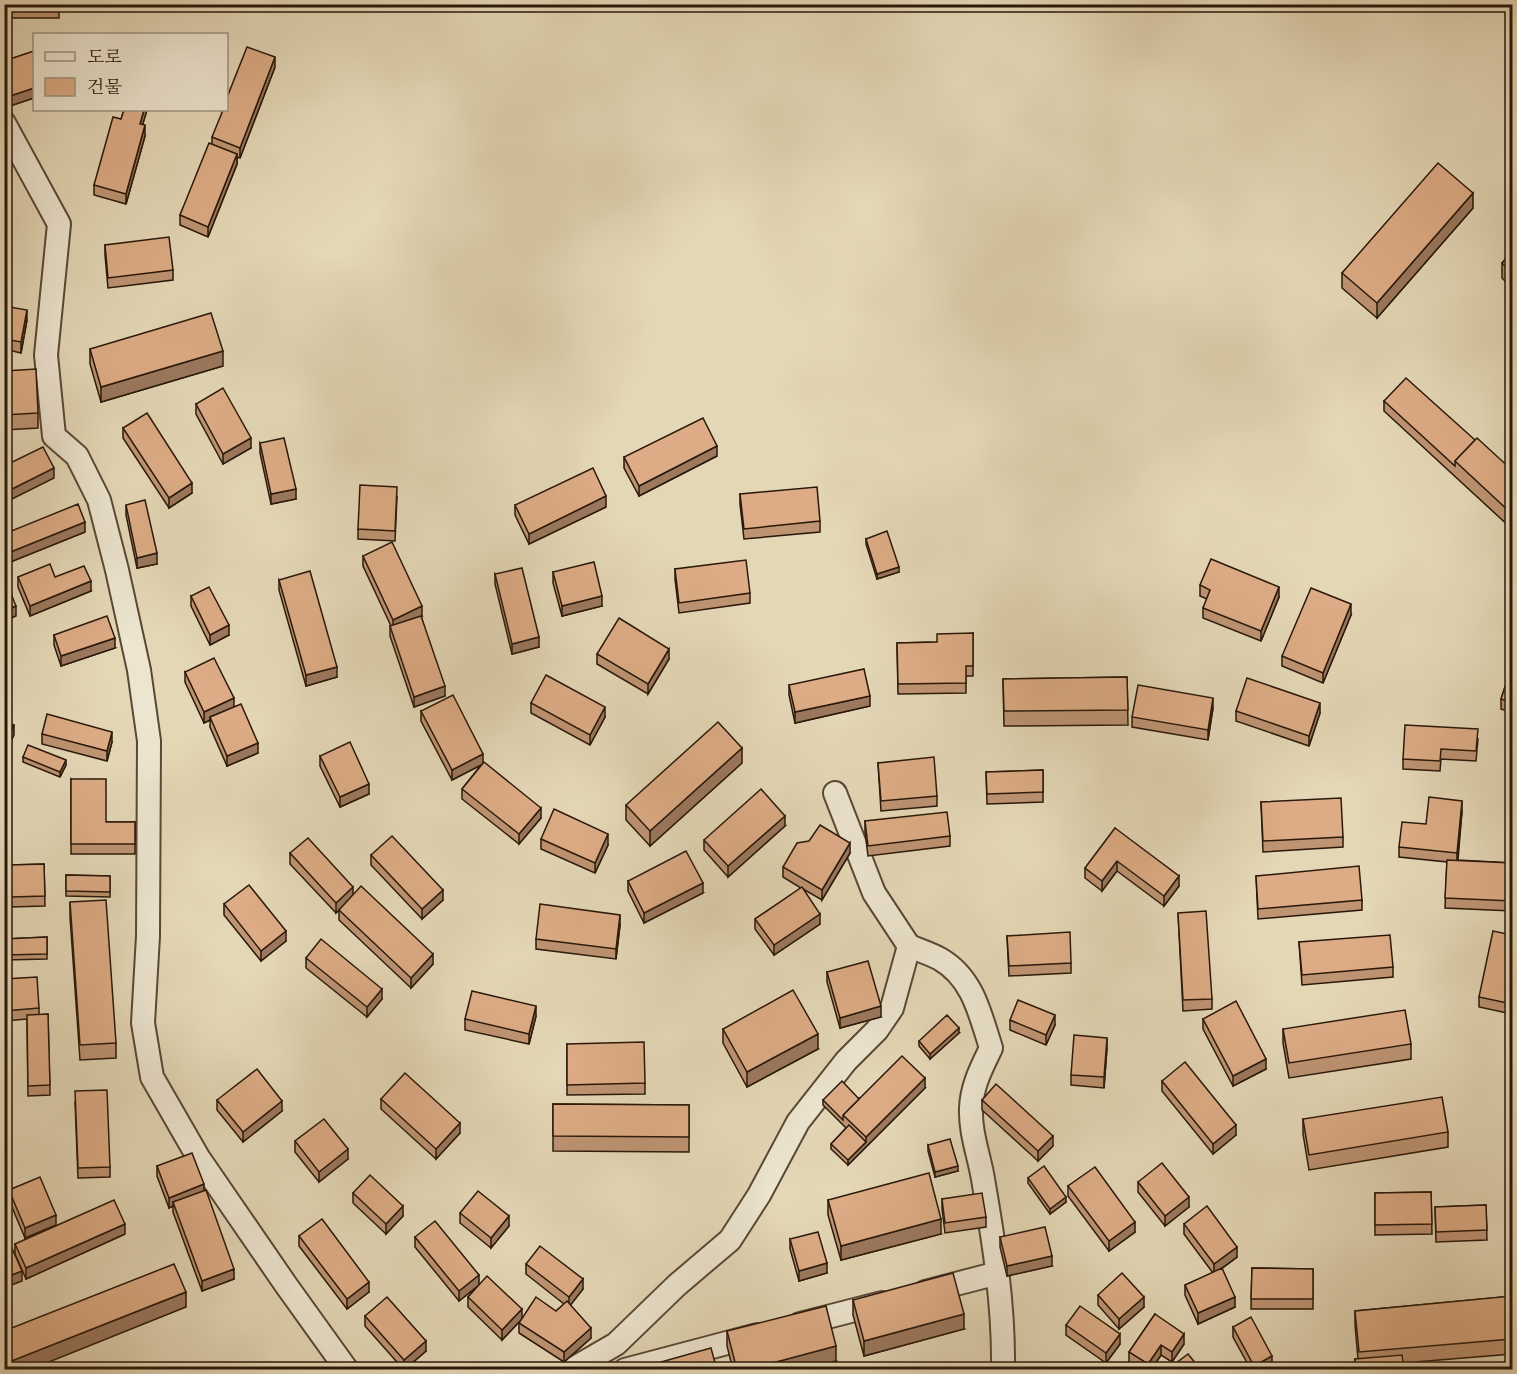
<svg xmlns="http://www.w3.org/2000/svg" width="1517" height="1374" viewBox="0 0 1517 1374" font-family="'Old Standard TT','Noto Serif KR',serif">
	<style>
		.lines { fill: none; stroke-linecap: round; stroke-linejoin: round }
		.minor-casing { stroke: #584835; stroke-width: 26 }
		.minor { stroke: #ede5d0; stroke-width: 22 }
		.wall { fill: #be9473; stroke: #2a180a; stroke-width: 1.5 }
		.shaded-wall { fill: #9b785e; stroke: #2a180a; stroke-width: 1.5 }
		.building { fill: #ddac86; stroke: #2a180a; stroke-width: 1.5 }
	</style>
	<rect width="100%" height="100%" fill="#e4d7b6"/>
	<filter id="stains"><feTurbulence type="fractalNoise" baseFrequency=".00333" numOctaves="4"/><feColorMatrix values="0 0 0 0 .2 0 0 0 0 .09 0 0 0 0 .02 0 0 0 .5 -.17"/></filter>
	<radialGradient id="worn" r=".72"><stop offset=".6" stop-color="#630" stop-opacity="0"/><stop offset="1" stop-color="#630" stop-opacity=".3"/></radialGradient>
	<g class="lines">
		<defs>
			<g id="minor">
				<polyline points="4,123 59,224 46,355 54,436 77,456 99,500 117,570 139,670 149,741 148,936 143,1023 152,1077 198,1157 286,1285 347,1370"/>
				<path d="M909 946C919 950 931 954 940 959 973 978 980 1014 991 1048 982 1067 972 1085 971 1108 970 1133 979 1155 983 1179 994 1243 1004 1305 1003 1370"/>
				<polyline points="925,1292 998,1273"/>
				<polyline points="800,1324 882,1303"/>
				<polyline points="571,1370 616,1344 677,1285 730,1240 759,1195 798,1122 846,1061 877,1030 892,1008 909,946 874,893 835,793"/>
				<polyline points="625,1370 757,1335"/>
			</g>
		</defs>
		<!-- minor casing -->
		<use href="#minor" class="minor-casing"/>
		<!-- minor -->
		<use href="#minor" class="minor"/>
	</g>
	<!-- wall -->
	<g class="wall">
		<rect x="4" y="4" width="55" height="14"/>
		<polygon points="34,51 34,98 7,107 4,97 4,61"/>
		<polygon points="275,67 240,158 237,157 237,164 208,237 180,225 180,215 212,144 212,137"/>
		<polygon points="124,110 147,110 142,125 145,136 126,204 94,195 94,185 121,119"/>
		<polygon points="1473,208 1377,318 1342,288 1342,273"/>
		<polygon points="105,245 173,270 173,280 108,288 105,255"/>
		<polygon points="1512,252 1512,288 1502,278 1502,263"/>
		<polygon points="4,306 27,320 21,353 4,349"/>
		<polygon points="90,349 223,366 101,402 90,364"/>
		<polygon points="4,371 38,413 38,428 4,430"/>
		<polygon points="1384,401 1475,440 1512,470 1512,529 1384,411"/>
		<polygon points="196,404 251,448 223,464 196,414"/>
		<polygon points="123,428 192,493 169,508 123,438"/>
		<polygon points="260,443 296,499 271,504 260,453"/>
		<polygon points="717,456 639,496 624,468 624,457"/>
		<polygon points="740,494 820,521 820,532 744,539 740,504"/>
		<polygon points="397,497 395,541 358,539 358,529"/>
		<polygon points="126,505 157,564 137,568 126,515"/>
		<polygon points="515,505 606,507 529,544 515,515"/>
		<polygon points="85,532 8,563 4,554 4,534"/>
		<polygon points="866,539 899,572 877,579 866,544"/>
		<polygon points="363,556 422,616 421,616 445,696 414,707 390,636 390,626 391,626 363,566"/>
		<polygon points="675,569 750,593 750,603 679,613 675,579"/>
		<polygon points="553,572 602,606 562,616 553,583"/>
		<polygon points="495,574 539,647 512,654 495,584"/>
		<polygon points="18,577 55,577 91,591 30,616 18,587"/>
		<polygon points="279,580 337,677 306,686 279,590"/>
		<polygon points="1200,585 1279,597 1261,641 1203,618 1203,608 1207,599 1200,596"/>
		<polygon points="191,596 229,635 210,645 191,606"/>
		<polygon points="1351,615 1323,683 1282,666 1282,656"/>
		<polygon points="973,633 973,676 966,676 966,693 898,694 897,643 937,642"/>
		<polygon points="54,635 115,648 61,666 54,645"/>
		<polygon points="597,654 669,659 648,694 597,664"/>
		<polygon points="1512,666 1512,713 1501,709 1501,699"/>
		<polygon points="185,672 258,753 227,766 210,727 210,720 204,723 185,682"/>
		<polygon points="1127,677 1128,725 1004,726 1003,679"/>
		<polygon points="789,685 870,706 795,723 789,695"/>
		<polygon points="531,703 605,717 590,745 531,713"/>
		<polygon points="1213,708 1208,740 1132,727 1132,717"/>
		<polygon points="421,711 483,763 541,818 519,844 462,799 462,789 481,765 452,780 421,721"/>
		<polygon points="1236,711 1320,713 1309,746 1236,721"/>
		<polygon points="42,734 112,742 107,761 42,744"/>
		<polygon points="1478,739 1476,761 1441,759 1440,771 1403,769 1403,759"/>
		<polygon points="320,756 369,794 340,807 320,766"/>
		<polygon points="23,757 66,765 60,777 23,762"/>
		<polygon points="742,763 650,846 626,820 626,805"/>
		<polygon points="878,763 937,796 937,806 881,811"/>
		<polygon points="1043,770 1043,802 987,804 986,772"/>
		<polygon points="71,779 106,822 135,822 135,854 71,854"/>
		<polygon points="1261,802 1343,837 1343,847 1263,852"/>
		<polygon points="1462,811 1458,860 1512,863 1512,911 1445,908 1447,862 1399,857 1399,847 1426,824"/>
		<polygon points="865,821 950,836 950,846 868,856 865,832"/>
		<polygon points="785,826 728,877 704,850 704,840"/>
		<polygon points="1115,828 1179,886 1164,906 1117,871 1102,891 1085,878 1085,868"/>
		<polygon points="541,839 608,845 595,873 541,849"/>
		<polygon points="290,853 353,895 433,964 411,988 339,920 339,910 336,913 290,864"/>
		<polygon points="850,853 822,900 803,889 820,924 774,955 755,929 755,919 801,888 783,877 783,867"/>
		<polygon points="371,855 443,900 422,919 371,865"/>
		<polygon points="44,864 45,906 11,907 10,865"/>
		<polygon points="66,875 110,876 110,897 66,896"/>
		<polygon points="1256,876 1362,900 1362,910 1258,919"/>
		<polygon points="628,881 703,893 644,923 628,891"/>
		<polygon points="70,902 116,1043 116,1058 80,1060 70,917"/>
		<polygon points="224,904 286,941 261,961 224,915"/>
		<polygon points="1178,913 1212,999 1212,1009 1183,1011"/>
		<polygon points="620,925 616,959 536,949 536,939"/>
		<polygon points="1512,935 1512,1014 1479,1007 1479,997"/>
		<polygon points="1007,936 1071,963 1071,973 1009,976"/>
		<polygon points="47,937 47,959 4,960 4,939"/>
		<polygon points="1299,942 1393,967 1393,977 1302,985"/>
		<polygon points="306,958 382,999 367,1017 306,968"/>
		<polygon points="827,972 881,1017 840,1028 827,982"/>
		<polygon points="4,979 39,1008 39,1015 48,1014 50,1095 28,1096 27,1019 4,1021"/>
		<polygon points="536,1016 529,1044 465,1030 465,1019"/>
		<polygon points="1203,1019 1266,1069 1233,1086 1203,1029"/>
		<polygon points="1010,1020 1055,1025 1046,1045 1010,1030"/>
		<polygon points="723,1029 818,1049 747,1087 723,1043"/>
		<polygon points="1283,1029 1411,1044 1411,1059 1289,1078 1283,1043"/>
		<polygon points="959,1033 930,1059 919,1046 919,1041"/>
		<polygon points="567,1044 645,1083 645,1094 567,1095"/>
		<polygon points="1107,1048 1104,1088 1071,1085 1071,1075"/>
		<polygon points="1162,1081 1236,1135 1213,1154 1162,1091"/>
		<polygon points="925,1088 848,1165 831,1149 831,1144 846,1128 823,1105 823,1100 859,1098"/>
		<polygon points="381,1099 460,1133 436,1159 381,1109"/>
		<polygon points="217,1100 282,1111 243,1142 217,1110"/>
		<polygon points="982,1100 1053,1146 1038,1161 982,1110"/>
		<polygon points="75,1101 110,1167 110,1177 78,1178"/>
		<polygon points="553,1104 689,1105 689,1152 553,1151"/>
		<polygon points="1303,1119 1448,1132 1448,1147 1309,1170 1303,1134"/>
		<rect x="4" y="1127" width="4" height="38"/>
		<polygon points="295,1141 348,1159 319,1182 295,1152"/>
		<polygon points="928,1145 958,1171 935,1177 928,1151"/>
		<polygon points="157,1166 204,1191 234,1279 202,1291 173,1212 173,1206 169,1208 157,1176"/>
		<polygon points="1028,1178 1066,1202 1050,1214 1028,1183"/>
		<polygon points="1138,1182 1189,1207 1165,1226 1138,1192"/>
		<polygon points="1068,1186 1135,1232 1109,1251 1068,1196"/>
		<polygon points="9,1190 56,1225 25,1238 9,1200"/>
		<polygon points="1431,1192 1432,1234 1375,1235 1375,1193"/>
		<polygon points="353,1193 403,1216 386,1234 353,1203"/>
		<polygon points="942,1199 986,1217 986,1227 945,1233 942,1209"/>
		<polygon points="828,1200 941,1234 841,1260 828,1215"/>
		<polygon points="1486,1205 1487,1240 1436,1242 1435,1207"/>
		<polygon points="460,1213 509,1226 491,1248 460,1223"/>
		<polygon points="1184,1224 1237,1257 1220,1270 1235,1307 1198,1324 1185,1295 1185,1285 1213,1273 1184,1234"/>
		<polygon points="125,1234 26,1279 15,1254 15,1244"/>
		<polygon points="299,1236 369,1292 347,1309 299,1246"/>
		<polygon points="415,1237 479,1284 522,1319 556,1311 564,1304 526,1274 526,1264 583,1289 570,1305 591,1338 564,1362 519,1333 519,1323 520,1321 502,1340 468,1307 468,1297 478,1286 459,1301 415,1247"/>
		<polygon points="1000,1237 1052,1266 1007,1276 1000,1247"/>
		<polygon points="790,1239 827,1273 799,1281 790,1249"/>
		<polygon points="1252,1268 1313,1269 1313,1309 1251,1309"/>
		<polygon points="1098,1295 1144,1307 1119,1329 1098,1305"/>
		<polygon points="1512,1296 1512,1354 1403,1363 1404,1370 1355,1370 1355,1359 1358,1359 1355,1325 1355,1311"/>
		<polygon points="853,1300 964,1329 864,1356 853,1315"/>
		<polygon points="1155,1314 1184,1344 1172,1362 1161,1355 1151,1370 1141,1370 1129,1362 1129,1352"/>
		<polygon points="365,1316 426,1351 404,1370 365,1326"/>
		<polygon points="1066,1325 1120,1344 1106,1363 1066,1335"/>
		<polygon points="1233,1327 1272,1366 1266,1370 1251,1370 1233,1337"/>
		<polygon points="727,1331 836,1361 803,1370 733,1370 727,1346"/>
	</g>
	<!-- shaded-wall -->
	<g class="shaded-wall">
		<polygon points="275,57 275,67 240,158 240,148"/>
		<polygon points="34,88 34,98 7,107 7,97"/>
		<polygon points="144,110 147,110 140,134 140,124"/>
		<polygon points="145,125 145,136 126,204 126,194"/>
		<polygon points="237,154 237,164 208,237 208,227"/>
		<polygon points="1473,193 1473,208 1377,318 1377,303"/>
		<polygon points="27,310 27,320 21,353 21,342"/>
		<polygon points="223,351 223,366 101,402 101,387"/>
		<polygon points="251,438 251,448 223,464 223,454"/>
		<polygon points="717,446 717,456 639,496 639,486"/>
		<polygon points="54,468 54,478 4,503 4,493"/>
		<polygon points="192,483 192,493 169,508 169,498"/>
		<polygon points="296,489 296,499 271,504 271,494"/>
		<polygon points="606,496 606,507 529,544 529,534"/>
		<polygon points="85,522 85,532 8,563 8,553"/>
		<polygon points="157,553 157,564 137,568 137,558"/>
		<polygon points="899,567 899,572 877,579 877,574"/>
		<polygon points="91,581 91,591 30,616 30,606"/>
		<polygon points="1279,587 1279,597 1261,641 1261,631"/>
		<polygon points="602,596 602,606 562,616 562,606"/>
		<polygon points="1351,604 1351,615 1323,683 1323,673"/>
		<polygon points="16,606 16,616 4,621 4,611"/>
		<polygon points="422,606 422,616 393,630 393,620"/>
		<polygon points="229,625 229,635 210,645 210,635"/>
		<polygon points="539,637 539,647 512,654 512,644"/>
		<polygon points="115,638 115,648 61,666 61,656"/>
		<polygon points="669,649 669,659 648,694 648,684"/>
		<polygon points="337,667 337,677 306,686 306,675"/>
		<polygon points="445,686 445,696 414,707 414,697"/>
		<polygon points="870,696 870,706 795,723 795,712"/>
		<polygon points="234,698 234,708 210,717 210,720 204,723 204,712"/>
		<polygon points="1213,698 1213,708 1208,740 1208,730"/>
		<polygon points="1320,703 1320,713 1309,746 1309,736"/>
		<polygon points="605,707 605,717 590,745 590,735"/>
		<polygon points="14,725 14,735 4,756 4,746"/>
		<polygon points="112,732 112,742 107,761 107,751"/>
		<polygon points="258,743 258,753 227,766 227,756"/>
		<polygon points="742,748 742,763 650,846 650,831"/>
		<polygon points="483,754 483,764 452,780 452,770"/>
		<polygon points="66,760 66,765 60,777 60,772"/>
		<polygon points="369,784 369,794 340,807 340,797"/>
		<polygon points="1462,801 1462,811 1457,863 1457,853"/>
		<polygon points="541,808 541,818 519,844 519,834"/>
		<polygon points="785,816 785,826 728,877 728,866"/>
		<polygon points="608,834 608,845 595,873 595,863"/>
		<polygon points="850,843 850,853 822,900 822,890"/>
		<polygon points="1117,861 1117,871 1102,891 1102,881"/>
		<polygon points="1179,876 1179,886 1164,906 1164,896"/>
		<polygon points="703,883 703,893 644,923 644,913"/>
		<polygon points="353,887 353,897 336,913 336,903"/>
		<polygon points="443,890 443,900 422,919 422,909"/>
		<polygon points="820,914 820,924 774,955 774,945"/>
		<polygon points="620,915 620,925 616,959 616,949"/>
		<polygon points="286,931 286,941 261,961 261,951"/>
		<polygon points="433,954 433,964 411,988 411,978"/>
		<polygon points="382,989 382,999 367,1017 367,1007"/>
		<polygon points="536,1006 536,1016 529,1044 529,1034"/>
		<polygon points="881,1006 881,1017 840,1028 840,1018"/>
		<polygon points="1055,1015 1055,1025 1046,1045 1046,1035"/>
		<polygon points="959,1028 959,1033 930,1059 930,1054"/>
		<polygon points="818,1034 818,1049 747,1087 747,1072"/>
		<polygon points="1107,1038 1107,1048 1104,1088 1104,1077"/>
		<polygon points="1266,1059 1266,1069 1233,1086 1233,1076"/>
		<polygon points="925,1078 925,1088 848,1165 848,1160 866,1142 866,1137"/>
		<polygon points="282,1101 282,1111 243,1142 243,1132"/>
		<polygon points="460,1123 460,1133 436,1159 436,1149"/>
		<polygon points="1236,1125 1236,1135 1213,1154 1213,1144"/>
		<polygon points="1053,1136 1053,1146 1038,1161 1038,1151"/>
		<polygon points="348,1149 348,1159 319,1182 319,1172"/>
		<polygon points="958,1166 958,1171 935,1177 935,1172"/>
		<polygon points="204,1184 204,1194 173,1202 173,1206 169,1208 169,1198"/>
		<polygon points="1066,1197 1066,1202 1050,1214 1050,1209"/>
		<polygon points="1189,1197 1189,1207 1165,1226 1165,1216"/>
		<polygon points="403,1206 403,1216 386,1234 386,1224"/>
		<polygon points="56,1215 56,1225 25,1238 25,1228"/>
		<polygon points="509,1216 509,1226 491,1248 491,1238"/>
		<polygon points="941,1219 941,1234 841,1260 841,1246"/>
		<polygon points="1135,1222 1135,1232 1109,1251 1109,1241"/>
		<polygon points="125,1224 125,1234 26,1279 26,1268"/>
		<polygon points="1237,1247 1237,1257 1214,1274 1214,1264"/>
		<polygon points="1052,1256 1052,1266 1007,1276 1007,1266"/>
		<polygon points="827,1263 827,1273 799,1281 799,1271"/>
		<polygon points="234,1269 234,1279 202,1291 202,1281"/>
		<polygon points="22,1271 22,1281 4,1288 4,1278"/>
		<polygon points="479,1275 479,1285 459,1301 459,1291"/>
		<polygon points="583,1279 583,1289 569,1307 569,1297"/>
		<polygon points="369,1282 369,1292 347,1309 347,1299"/>
		<polygon points="186,1292 186,1307 29,1370 4,1370 4,1364"/>
		<polygon points="1144,1297 1144,1307 1119,1329 1119,1319"/>
		<polygon points="1235,1297 1235,1307 1198,1324 1198,1313"/>
		<polygon points="522,1309 522,1319 502,1340 502,1330"/>
		<polygon points="964,1314 964,1329 864,1356 864,1341"/>
		<polygon points="591,1328 591,1338 564,1362 564,1352"/>
		<polygon points="1120,1334 1120,1344 1106,1363 1106,1353"/>
		<polygon points="1184,1334 1184,1344 1172,1362 1172,1352"/>
		<polygon points="426,1341 426,1351 404,1370 404,1360"/>
		<polygon points="1161,1345 1161,1355 1151,1370 1148,1370 1148,1364"/>
		<polygon points="836,1346 836,1361 803,1370 746,1370"/>
		<polygon points="1272,1356 1272,1366 1266,1370 1254,1370 1254,1366"/>
	</g>
	<!-- building -->
	<g class="building">
		<rect x="4" y="4" width="55" height="4"/>
		<polygon points="247,47 275,57 240,148 212,137 223,110 226,110 226,100"/>
		<polygon points="34,51 34,88 7,97 4,87 4,61"/>
		<polygon points="124,110 144,110 140,124 145,125 126,194 94,185 113,117 121,119"/>
		<polygon points="209,143 237,154 208,227 180,215"/>
		<polygon points="1438,163 1473,193 1377,303 1342,273"/>
		<polygon points="169,237 173,270 108,278 105,245"/>
		<polygon points="1512,252 1512,273 1502,263"/>
		<polygon points="4,306 27,310 21,342 4,339"/>
		<polygon points="211,313 223,351 101,387 90,349"/>
		<polygon points="36,369 38,413 4,415 4,371"/>
		<polygon points="1406,378 1475,440 1455,461 1455,466 1384,401"/>
		<polygon points="223,388 251,438 223,454 196,404"/>
		<polygon points="147,413 192,483 169,498 123,428"/>
		<polygon points="703,418 717,446 639,486 624,457"/>
		<polygon points="284,438 296,489 271,494 260,443"/>
		<polygon points="1477,438 1512,470 1512,514 1455,461"/>
		<polygon points="43,447 54,468 4,493 4,466"/>
		<polygon points="593,468 606,496 529,534 515,505"/>
		<polygon points="360,485 397,487 395,531 358,529"/>
		<polygon points="817,487 820,521 744,529 740,494"/>
		<polygon points="145,500 157,553 137,558 126,505"/>
		<polygon points="78,504 85,522 8,553 4,544 4,534"/>
		<polygon points="887,531 899,567 877,574 866,539"/>
		<polygon points="392,542 422,606 393,620 363,556"/>
		<polygon points="1211,559 1279,587 1261,631 1203,608 1210,590 1200,585"/>
		<polygon points="746,560 750,593 679,603 675,569"/>
		<polygon points="594,562 602,596 562,606 553,572"/>
		<polygon points="50,564 55,577 84,566 91,581 30,606 18,577"/>
		<polygon points="522,568 539,637 512,644 495,574"/>
		<polygon points="310,571 337,667 306,675 279,580"/>
		<polygon points="209,587 229,625 210,635 191,596"/>
		<polygon points="1311,588 1351,604 1323,673 1282,656"/>
		<polygon points="10,591 16,606 4,611 4,593"/>
		<polygon points="107,616 115,638 61,656 54,635"/>
		<polygon points="421,616 445,686 414,697 390,626"/>
		<polygon points="619,618 669,649 648,684 597,654"/>
		<polygon points="973,633 973,666 966,666 966,683 898,684 897,643 937,642 937,634"/>
		<polygon points="214,658 234,698 204,712 185,672"/>
		<polygon points="1512,666 1512,703 1501,699"/>
		<polygon points="864,669 870,696 795,712 789,685"/>
		<polygon points="546,675 605,707 590,735 531,703"/>
		<polygon points="1127,677 1128,710 1004,711 1003,679"/>
		<polygon points="1247,678 1320,703 1309,736 1236,711"/>
		<polygon points="1138,685 1213,698 1208,730 1132,717"/>
		<polygon points="453,695 483,754 452,770 421,711"/>
		<polygon points="241,704 258,743 227,756 210,717"/>
		<polygon points="47,714 112,732 107,751 42,734"/>
		<polygon points="4,721 14,725 4,746"/>
		<polygon points="718,722 742,748 650,831 626,805"/>
		<polygon points="1405,725 1478,729 1476,751 1441,749 1440,761 1403,759"/>
		<polygon points="350,742 369,784 340,797 320,756"/>
		<polygon points="28,745 66,760 60,772 23,757"/>
		<polygon points="934,757 937,796 881,801 878,763"/>
		<polygon points="484,762 541,808 519,834 462,789"/>
		<polygon points="1043,770 1043,792 987,794 986,772"/>
		<polygon points="71,779 106,779 106,822 135,822 135,844 71,844"/>
		<polygon points="761,789 785,816 728,866 704,840"/>
		<polygon points="1429,797 1462,801 1457,853 1399,847 1402,822 1426,824"/>
		<polygon points="1341,798 1343,837 1263,841 1261,802"/>
		<polygon points="554,809 608,834 595,863 541,839"/>
		<polygon points="947,812 950,836 868,846 865,821"/>
		<polygon points="820,825 850,843 822,890 783,867 797,843 809,841"/>
		<polygon points="1115,828 1179,876 1164,896 1117,861 1102,881 1085,868"/>
		<polygon points="392,836 443,890 422,909 371,855"/>
		<polygon points="308,838 353,887 336,903 290,853"/>
		<polygon points="686,851 703,883 644,913 628,881"/>
		<polygon points="1447,860 1512,863 1512,901 1445,898"/>
		<polygon points="44,864 45,896 11,897 10,865"/>
		<polygon points="1359,866 1362,900 1258,909 1256,876"/>
		<polygon points="66,875 110,876 110,892 66,891"/>
		<polygon points="249,885 286,931 261,951 224,904"/>
		<polygon points="361,886 433,954 411,978 339,910"/>
		<polygon points="802,887 820,914 774,945 755,919"/>
		<polygon points="106,900 116,1043 80,1045 70,902"/>
		<polygon points="540,904 620,915 616,949 536,939"/>
		<polygon points="1206,911 1212,999 1183,1000 1178,913"/>
		<polygon points="1493,931 1512,935 1512,1004 1479,997"/>
		<polygon points="1070,932 1071,963 1009,966 1007,936"/>
		<polygon points="1390,935 1393,967 1302,975 1299,942"/>
		<polygon points="47,937 47,954 4,955 4,939"/>
		<polygon points="321,939 382,989 367,1007 306,958"/>
		<polygon points="868,961 881,1006 840,1018 827,972"/>
		<polygon points="37,977 39,1008 4,1011 4,979"/>
		<polygon points="793,990 818,1034 747,1072 723,1029"/>
		<polygon points="472,991 536,1006 529,1034 465,1019"/>
		<polygon points="1018,1000 1055,1015 1046,1035 1010,1020"/>
		<polygon points="1236,1001 1266,1059 1233,1076 1203,1019"/>
		<polygon points="1405,1010 1411,1044 1289,1063 1283,1029"/>
		<polygon points="48,1014 50,1085 28,1086 27,1015"/>
		<polygon points="947,1015 959,1028 930,1054 919,1041"/>
		<polygon points="1074,1035 1107,1038 1104,1077 1071,1075"/>
		<polygon points="644,1042 645,1083 567,1085 567,1044"/>
		<polygon points="902,1056 925,1078 866,1137 843,1115"/>
		<polygon points="1185,1062 1236,1125 1213,1144 1162,1081"/>
		<polygon points="257,1069 282,1101 243,1132 217,1100"/>
		<polygon points="405,1073 460,1123 436,1149 381,1099"/>
		<polygon points="842,1081 859,1099 843,1115 843,1120 823,1100"/>
		<polygon points="996,1084 1053,1136 1038,1151 982,1100"/>
		<polygon points="107,1090 110,1167 78,1168 75,1091"/>
		<polygon points="1442,1097 1448,1132 1309,1155 1303,1119"/>
		<polygon points="553,1104 689,1105 689,1137 553,1136"/>
		<polygon points="324,1119 348,1149 319,1172 295,1141"/>
		<polygon points="849,1125 866,1142 848,1160 831,1144"/>
		<rect x="4" y="1127" width="4" height="28"/>
		<polygon points="950,1139 958,1166 935,1172 928,1145"/>
		<polygon points="192,1153 204,1184 169,1198 157,1166"/>
		<polygon points="1162,1163 1189,1197 1165,1216 1138,1182"/>
		<polygon points="1044,1166 1066,1197 1050,1209 1028,1178"/>
		<polygon points="1095,1167 1135,1222 1109,1241 1068,1186"/>
		<polygon points="929,1173 941,1219 841,1246 828,1200"/>
		<polygon points="370,1175 403,1206 386,1224 353,1193"/>
		<polygon points="40,1177 56,1215 25,1228 9,1190"/>
		<polygon points="206,1190 234,1269 202,1281 173,1202"/>
		<polygon points="478,1191 509,1216 491,1238 460,1213"/>
		<polygon points="1431,1192 1432,1224 1375,1225 1375,1193"/>
		<polygon points="982,1193 986,1217 945,1223 942,1199"/>
		<polygon points="114,1200 125,1224 26,1268 15,1244"/>
		<polygon points="1486,1205 1487,1230 1436,1232 1435,1207"/>
		<polygon points="1207,1206 1237,1247 1214,1264 1184,1224"/>
		<polygon points="322,1219 369,1282 347,1299 299,1236"/>
		<polygon points="435,1221 479,1275 459,1291 415,1237"/>
		<polygon points="1045,1227 1052,1256 1007,1266 1000,1237"/>
		<polygon points="818,1232 827,1263 799,1271 790,1239"/>
		<polygon points="11,1246 22,1271 4,1278 4,1248"/>
		<polygon points="540,1246 583,1279 569,1297 526,1264"/>
		<polygon points="174,1264 186,1292 4,1364 4,1331"/>
		<polygon points="1222,1268 1235,1297 1198,1313 1185,1285"/>
		<polygon points="1252,1268 1313,1269 1313,1299 1251,1299"/>
		<polygon points="953,1273 964,1314 864,1341 853,1300"/>
		<polygon points="1122,1273 1144,1297 1119,1319 1098,1295"/>
		<polygon points="487,1276 522,1309 502,1330 468,1297"/>
		<polygon points="1512,1296 1512,1339 1359,1352 1355,1311"/>
		<polygon points="387,1297 426,1341 404,1360 365,1316"/>
		<polygon points="536,1297 556,1311 567,1301 591,1328 564,1352 519,1323"/>
		<polygon points="826,1306 836,1346 746,1370 737,1370 727,1331"/>
		<polygon points="1080,1306 1120,1334 1106,1353 1066,1325"/>
		<polygon points="1155,1314 1184,1334 1172,1352 1161,1345 1148,1364 1129,1352"/>
		<polygon points="1251,1317 1272,1356 1254,1366 1233,1327"/>
		<polygon points="711,1348 717,1370 664,1370 661,1362"/>
		<polygon points="1188,1354 1201,1370 1173,1370 1171,1367"/>
		<polygon points="1402,1355 1404,1370 1356,1370 1355,1359"/>
		<polygon points="648,1365 649,1370 623,1370"/>
	</g>
	<!-- margin -->
	<rect width="1517" height="1374" fill="none" stroke="#e4d7b6" stroke-width="24"/>
	<rect x="6" y="6" width="1505" height="1362" fill="none" stroke="#2a180a" stroke-width="3"/>
	<rect x="12" y="12" width="1493" height="1350" fill="none" stroke="#2a180a" stroke-width="1.5"/>
	<!-- legend -->
	<rect x="33" y="33" width="195" height="78" fill="#ede5d0" stroke="#9f9381" stroke-width="1.5"/>
	<rect x="45" y="52" width="30" height="9" fill="#ede5d0" stroke="#9f9381" stroke-width="1.5"/>
	<text x="87" y="63" font-size="18" fill="#2a180a">도로</text>
	<rect x="45" y="78" width="30" height="18" fill="#ddac86" stroke="#9f9381" stroke-width="1.5"/>
	<text x="87" y="93" font-size="18" fill="#2a180a">건물</text>
	<rect width="100%" height="100%" filter="url(#stains)"/>
	<rect width="100%" height="100%" fill="url(#worn)"/>
</svg>
